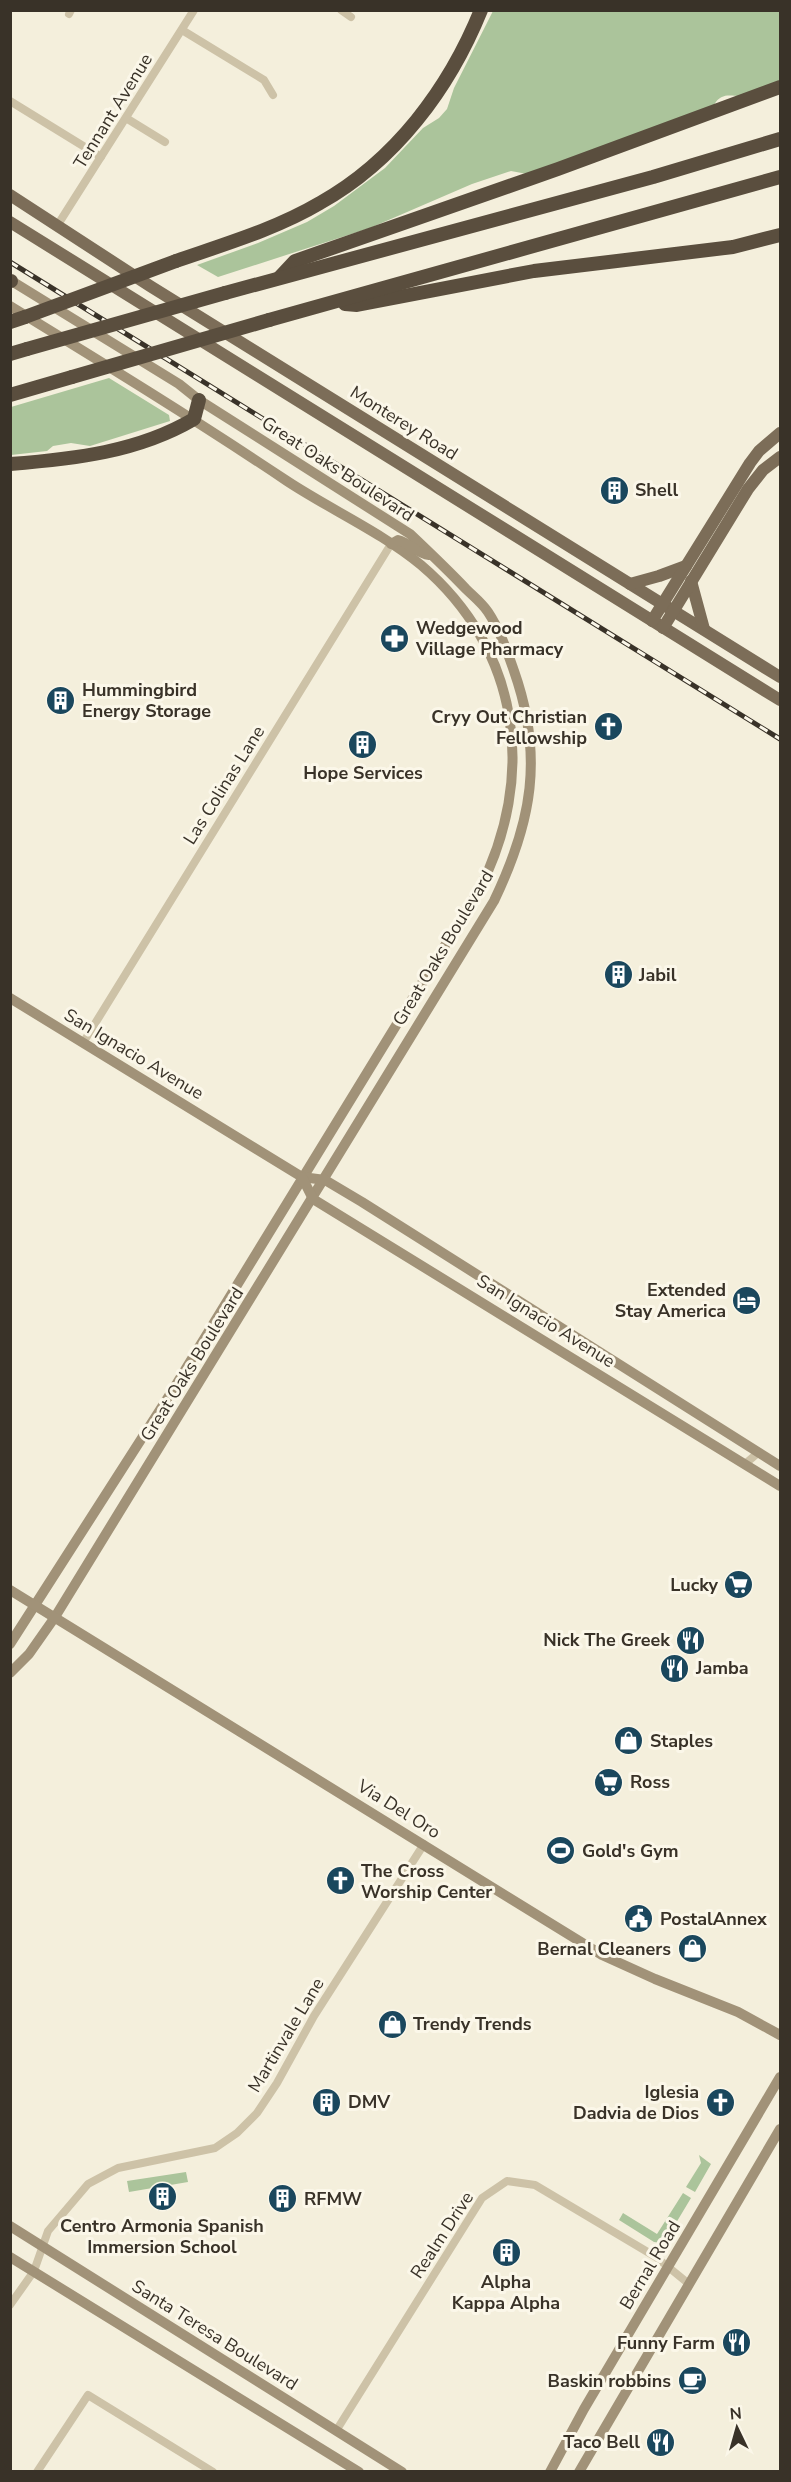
<svg xmlns="http://www.w3.org/2000/svg" width="791" height="2482" viewBox="0 0 791 2482" font-family="'Nunito Sans',sans-serif">
	<style>
		.green { fill: #abc49b }
		.lines { fill: none; stroke-linecap: round; stroke-linejoin: round }
		.street { stroke: #cdc2a7; stroke-width: 8 }
		.secondary { stroke: #a19278; stroke-width: 10 }
		.primary { stroke: #7c6d58; stroke-width: 12 }
		.highway { stroke: #5a4e3e; stroke-width: 14 }
		.rail-casing { stroke: #393228; stroke-width: 5 }
		.rail { stroke: #fbf7e9; stroke-width: 3; stroke-dasharray: 9; stroke-linecap: butt }
		.highway-bridge { stroke: #5a4e3e; stroke-width: 14 }
		.labels { text-anchor: middle; dominant-baseline: central; stroke-width: 6; stroke-linejoin: round; paint-order: stroke }
		.street-label { font-size: 18px; fill: #393228; stroke: #fbf7e9 }
		.poi-label { font-size: 18px; font-weight: bold; fill: #393228; stroke: #fbf7e9; text-anchor: start }
	</style>
	<rect width="100%" height="100%" fill="#f4efdc"/>
	<!-- green -->
	<g class="green">
		<path d="M493 11H780V82C770 86 755 95 744 96 732 97 722 91 714 105L527 174 511 171 472 184 370 228 218 277 197 265 258 243 307 222 334 206 385 168 423 128 439 118 447 109 454 88Z"/>
		<polygon points="109,378 169,415 170,421 90,446 71,443 53,446 47,451 11,455 11,407"/>
		<polygon points="699,2155 711,2164 695,2192 686,2187 701,2163"/>
		<polygon points="186,2172 188,2182 129,2192 127,2181"/>
		<polygon points="683,2193 691,2198 667,2238 661,2243 654,2242 619,2220 623,2213 657,2234"/>
	</g>
	<g class="lines">
		<!-- street -->
		<g class="street">
			<polyline points="341,10 351,17"/>
			<polyline points="69,14 71,10"/>
			<polyline points="182,30 264,80 273,95"/>
			<polyline points="10,101 101,157"/>
			<polyline points="126,118 165,142"/>
			<polyline points="57,226 194,10"/>
			<polyline points="83,1043 391,544"/>
			<polyline points="745,1464 759,1452"/>
			<polyline points="10,2305 34,2271 48,2231 88,2184 118,2168 215,2148 237,2133 257,2113 277,2083 314,2016 424,1844"/>
			<polyline points="336,2431 482,2198 507,2181 535,2185 656,2257 689,2284"/>
			<polyline points="37,2472 88,2395 213,2472"/>
		</g>
		<!-- secondary -->
		<g class="secondary">
			<path d="M10 280 179 384 199 400 410 534C429 552 448 570 466 589 473 596 482 603 488 612 500 630 507 651 514 671 544 756 532 822 494 901L55 1617 29 1654 10 1673"/>
			<path d="M10 306C103 363 196 420 287 481 331 510 381 532 421 565 521 650 537 777 479 890L174 1388 10 1644"/>
			<path d="M391 544 398 540C410 543 417 554 429 555"/>
			<polyline points="10,998 302,1177 325,1180 362,1202 780,1466"/>
			<polyline points="302,1177 313,1199 780,1486"/>
			<polyline points="10,1590 602,1955 655,1979 738,2012 780,2035"/>
			<polyline points="10,2226 402,2472"/>
			<polyline points="10,2257 359,2472"/>
			<polyline points="550,2472 584,2409 780,2077"/>
			<polyline points="579,2472 780,2129"/>
		</g>
		<!-- primary -->
		<g class="primary">
			<polyline points="10,195 150,286 780,677"/>
			<polyline points="10,222 780,700"/>
			<polyline points="691,581 704,629"/>
			<polyline points="630,584 659,576 686,566"/>
			<polyline points="652,621 750,463 759,451 780,433"/>
			<polyline points="663,628 748,489 763,470 780,457"/>
		</g>
		<!-- highway -->
		<g class="highway">
			<path d="M176 261C225 244 276 229 320 203 395 161 449 89 481 10"/>
			<polyline points="280,277 295,261 558,169 780,87"/>
			<polyline points="10,281 11,281"/>
			<polyline points="225,293 653,177 780,139"/>
			<polyline points="345,304 357,305 534,271 733,247 780,235"/>
			<polyline points="269,320 780,177"/>
			<polyline points="10,322 25,317"/>
			<polyline points="10,354 27,349"/>
			<polyline points="10,395 72,377"/>
			<path d="M10 464C74 459 138 452 194 419L199 400"/>
		</g>
		<defs>
			<polyline id="rail" points="10,262 780,739"/>
		</defs>
		<!-- rail casing -->
		<use href="#rail" class="rail-casing"/>
		<!-- rail -->
		<use href="#rail" class="rail"/>
		<!-- highway-bridge -->
		<g class="highway-bridge">
			<polyline points="25,317 176,261"/>
			<polyline points="27,349 225,293"/>
			<polyline points="72,377 269,320"/>
		</g>
	</g>
	<!-- icons -->
	<defs>
		<symbol id="building-disc" viewBox="-11 -11 22 22"><circle r="9.5" fill="#1a475d" stroke="#fbf7e9"/><path d="M-4-6H4V6H1V3H-1V6H-4ZM-2.5-4.3h1.7v1.8h-1.7ZM.8-4.3h1.7v1.8H.8ZM-2.5-1h1.7V.8h-1.7ZM.8-1h1.7V.8H.8Z" fill="#fff"/></symbol>
		<symbol id="pharmacy-disc" viewBox="-11 -11 22 22"><circle r="9.5" fill="#1a475d" stroke="#fbf7e9"/><path d="M-2-6h4v4h4v4h-4v4h-4v-4h-4v-4h4Z" fill="#fff"/></symbol>
		<symbol id="church-disc" viewBox="-11 -11 22 22"><circle r="9.5" fill="#1a475d" stroke="#fbf7e9"/><path d="M-1.2-6h2.4v3.5h3.3v2.4h-3.3V6h-2.4V-.1h-3.3v-2.4h3.3Z" fill="#fff"/></symbol>
		<symbol id="hotel-disc" viewBox="-11 -11 22 22"><circle r="9.5" fill="#1a475d" stroke="#fbf7e9"/><path d="M-6-4.5h1.5V1H6V5H4.5V3h-9V5H-6ZM-4 0a1.8 1.8 0 1 1 3.6 0ZM.5 0V-2.5h3Q6-2.5 6 0Z" fill="#fff"/></symbol>
		<symbol id="supermarket-disc" viewBox="-11 -11 22 22"><circle r="9.5" fill="#1a475d" stroke="#fbf7e9"/><path d="M-6-5.5h2.5l.6 2H6L4.5 2H-2.5L-4.4-4H-6ZM-1.5 3.2a1.3 1.3 0 1 0 .1 0ZM3 3.2a1.3 1.3 0 1 0 .1 0Z" fill="#fff"/></symbol>
		<symbol id="restaurant-disc" viewBox="-11 -11 22 22"><circle r="9.5" fill="#1a475d" stroke="#fbf7e9"/><path d="M-5-6h1v4h1v-4h1v4h1v-4h1v5L-1.5 .5V6h-2V.5L-5-1ZM5-6V6H3V1.5H1.5Q1.5-4 5-6Z" fill="#fff"/></symbol>
		<symbol id="shop-disc" viewBox="-11 -11 22 22"><circle r="9.5" fill="#1a475d" stroke="#fbf7e9"/><path d="M-5-2.5h2.3a2.7 3.5 0 0 1 5.4 0H5L5.5 6h-11ZM-1.5-2.5h3a1.5 2.3 0 0 0-3 0Z" fill="#fff"/></symbol>
		<symbol id="stadium-disc" viewBox="-11 -11 22 22"><circle r="9.5" fill="#1a475d" stroke="#fbf7e9"/><path d="M0-5a6.5 5 0 1 0 0 10a6.5 5 0 1 0 0-10ZM-3.5-1.8h7v3.6h-7Z" fill="#fff"/></symbol>
		<symbol id="civic-disc" viewBox="-11 -11 22 22"><circle r="9.5" fill="#1a475d" stroke="#fbf7e9"/><path d="M-.6-6.5H3V-4.5H.6V-3L4-1V1h2V6H-6V1h2V-1L-.6-3ZM-1.2 2.5V6h2.4V2.5Z" fill="#fff"/></symbol>
		<symbol id="cafe-disc" viewBox="-11 -11 22 22"><circle r="9.5" fill="#1a475d" stroke="#fbf7e9"/><path d="M-5.5-4.5H6V0H3Q3 3.5 0 3.5H-2.5Q-5.5 3.5-5.5 0ZM3-3.2v2h1.7v-2ZM-6 4.5H4V6H-6Z" fill="#fff"/></symbol>
	</defs>
	<g fill-rule="evenodd">
		<use href="#building-disc" x="598" y="474" width="33" height="33"/>
		<use href="#pharmacy-disc" x="378" y="622" width="33" height="33"/>
		<use href="#building-disc" x="44" y="684" width="33" height="33"/>
		<use href="#church-disc" x="592" y="710" width="33" height="33"/>
		<use href="#building-disc" x="346" y="728" width="33" height="33"/>
		<use href="#building-disc" x="602" y="958" width="33" height="33"/>
		<use href="#hotel-disc" x="730" y="1284" width="33" height="33"/>
		<use href="#supermarket-disc" x="722" y="1568" width="33" height="33"/>
		<use href="#restaurant-disc" x="674" y="1624" width="33" height="33"/>
		<use href="#restaurant-disc" x="658" y="1652" width="33" height="33"/>
		<use href="#shop-disc" x="612" y="1724" width="33" height="33"/>
		<use href="#supermarket-disc" x="592" y="1766" width="33" height="33"/>
		<use href="#stadium-disc" x="544" y="1834" width="33" height="33"/>
		<use href="#church-disc" x="324" y="1864" width="33" height="33"/>
		<use href="#civic-disc" x="622" y="1902" width="33" height="33"/>
		<use href="#shop-disc" x="676" y="1932" width="33" height="33"/>
		<use href="#shop-disc" x="376" y="2008" width="33" height="33"/>
		<use href="#building-disc" x="310" y="2086" width="33" height="33"/>
		<use href="#church-disc" x="704" y="2086" width="33" height="33"/>
		<use href="#building-disc" x="146" y="2180" width="33" height="33"/>
		<use href="#building-disc" x="266" y="2182" width="33" height="33"/>
		<use href="#building-disc" x="490" y="2236" width="33" height="33"/>
		<use href="#restaurant-disc" x="720" y="2326" width="33" height="33"/>
		<use href="#cafe-disc" x="676" y="2364" width="33" height="33"/>
		<use href="#restaurant-disc" x="644" y="2426" width="33" height="33"/>
	</g>
	<g class="labels">
		<!-- street labels -->
		<g class="street-label">
			<text transform="translate(113 111) rotate(-58)">Tennant Avenue</text>
			<text transform="translate(404 423) rotate(32)">Monterey Road</text>
			<text transform="translate(338 469) rotate(33)">Great Oaks Boulevard</text>
			<text transform="translate(224 785) rotate(-58)">Las Colinas Lane</text>
			<text transform="translate(443 948) rotate(-59)">Great Oaks Boulevard</text>
			<text transform="translate(134 1054) rotate(31)">San Ignacio Avenue</text>
			<text transform="translate(546 1321) rotate(32)">San Ignacio Avenue</text>
			<text transform="translate(192 1364) rotate(-58)">Great Oaks Boulevard</text>
			<text transform="translate(399 1809) rotate(32)">Via Del Oro</text>
			<text transform="translate(286 2035) rotate(-59)">Martinvale Lane</text>
			<text transform="translate(442 2235) rotate(-57)">Realm Drive</text>
			<text transform="translate(650 2265) rotate(-59)">Bernal Road</text>
			<text transform="translate(215 2335) rotate(32)">Santa Teresa Boulevard</text>
		</g>
		<!-- poi labels -->
		<g class="poi-label">
			<text x="635" y="490">Shell</text>
			<text x="416" y="628">Wedgewood<tspan x="416" dy="21">Village Pharmacy</tspan></text>
			<text x="82" y="690">Hummingbird<tspan x="82" dy="21">Energy Storage</tspan></text>
			<text x="587" y="717" text-anchor="end">Cryy Out Christian<tspan x="587" dy="21">Fellowship</tspan></text>
			<text x="363" y="773" text-anchor="middle">Hope Services</text>
			<text x="639" y="975">Jabil</text>
			<text x="726" y="1290" text-anchor="end">Extended<tspan x="726" dy="21">Stay America</tspan></text>
			<text x="718" y="1585" text-anchor="end">Lucky</text>
			<text x="670" y="1640" text-anchor="end">Nick The Greek</text>
			<text x="696" y="1668">Jamba</text>
			<text x="650" y="1741">Staples</text>
			<text x="630" y="1782">Ross</text>
			<text x="582" y="1851">Gold's Gym</text>
			<text x="361" y="1871">The Cross<tspan x="361" dy="21">Worship Center</tspan></text>
			<text x="660" y="1919">PostalAnnex</text>
			<text x="671" y="1949" text-anchor="end">Bernal Cleaners</text>
			<text x="413" y="2024">Trendy Trends</text>
			<text x="699" y="2092" text-anchor="end">Iglesia<tspan x="699" dy="21">Dadvia de Dios</tspan></text>
			<text x="348" y="2102">DMV</text>
			<text x="304" y="2199">RFMW</text>
			<text x="162" y="2226" text-anchor="middle">Centro Armonia Spanish<tspan x="162" dy="21">Immersion School</tspan></text>
			<text x="506" y="2282" text-anchor="middle">Alpha<tspan x="506" dy="21">Kappa Alpha</tspan></text>
			<text x="715" y="2343" text-anchor="end">Funny Farm</text>
			<text x="671" y="2381" text-anchor="end">Baskin robbins</text>
			<text x="640" y="2442" text-anchor="end">Taco Bell</text>
		</g>
	</g>
	<!-- border -->
	<rect width="791" height="2482" fill="none" stroke="#393228" stroke-width="24"/>
	<!-- north arrow -->
	<g transform="translate(737 2428) rotate(355)" stroke="#fbf7e9" stroke-width="4.5" paint-order="stroke">
	<path d="M0-4.5L10 22L0 15L-10 22Z" fill="#393228"/>
	<text y="-9" font-size="16" font-weight="bold" text-anchor="middle" fill="#393228">N</text>
	</g>
</svg>
